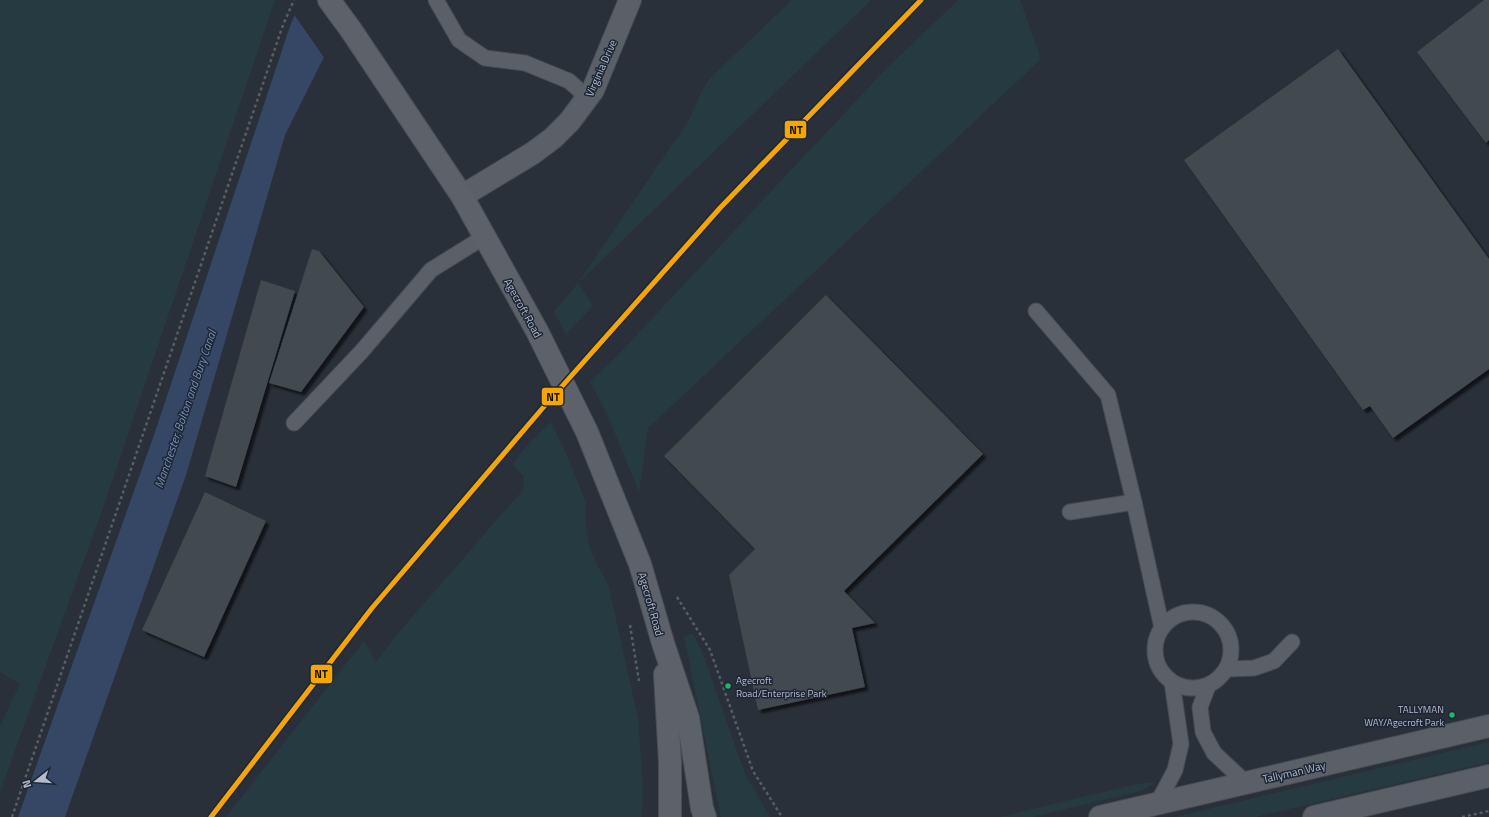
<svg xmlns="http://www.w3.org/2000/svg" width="1489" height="817" viewBox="0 0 1489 817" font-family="'Titillium Web',sans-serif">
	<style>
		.green { fill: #263b41 }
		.water { fill: #354765 }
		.pier { fill: #2a303a }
		.building { fill: #434850; filter: url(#shadow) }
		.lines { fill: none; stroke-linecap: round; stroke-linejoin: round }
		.lane-casing { stroke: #464b53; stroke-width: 17 }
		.street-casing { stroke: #464b53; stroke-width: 24 }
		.primary-casing { stroke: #484d57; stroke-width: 24 }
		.path { stroke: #585e65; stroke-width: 2.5; stroke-dasharray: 3 3; stroke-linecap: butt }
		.lane { stroke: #5a5f68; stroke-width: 15 }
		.street { stroke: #5a5f68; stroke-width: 22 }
		.primary { stroke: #5d6169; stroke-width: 22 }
		.rail-1-casing { stroke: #1c2636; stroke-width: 8 }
		.rail-1 { stroke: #f7a600; stroke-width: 5 }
		.bus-dot { fill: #1ab867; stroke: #1c2636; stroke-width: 1.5 }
		.labels { text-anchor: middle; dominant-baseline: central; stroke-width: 3; stroke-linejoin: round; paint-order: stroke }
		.bus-label { font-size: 10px; fill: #b4bccb; stroke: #1c2636; text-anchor: start }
		.street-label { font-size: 11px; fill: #b4bccb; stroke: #1c2636 }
		.water-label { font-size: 12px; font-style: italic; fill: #7a90b5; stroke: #1c2636 }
		.line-badge { stroke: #1c2636; stroke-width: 1.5 }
		.pale-badge-label { font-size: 11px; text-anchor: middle; font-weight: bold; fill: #111 }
	</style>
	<defs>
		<filter id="shadow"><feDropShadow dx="3.5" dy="3.5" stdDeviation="1" flood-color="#0009"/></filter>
	</defs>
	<rect width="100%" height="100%" fill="#2a303a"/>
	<!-- green -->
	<g class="green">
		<polygon points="0,0 275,0 104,505 0,792 0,726 20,684 0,672"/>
		<polygon points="792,0 871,0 578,283 593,306 566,334 554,312 578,283 689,120 701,93 710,78"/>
		<polygon points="958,0 1020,0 1041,59 648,428 639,492 607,414 590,382 619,354 886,69"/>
		<polygon points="551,422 565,451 586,503 586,524 589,545 597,565 608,584 638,718 643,785 642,817 226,817 364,641 376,662 400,631 523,490 524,476 512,464 532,440"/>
		<polygon points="693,634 702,651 745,774 770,817 721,817 684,636"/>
		<polygon points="1489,742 1489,762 1255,817 1175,817"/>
		<polygon points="1156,782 1141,791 1032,817 999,817 1137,784"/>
	</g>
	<!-- water -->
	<polygon class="water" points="301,0 324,57 285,135 186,475 65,817 18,817 155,432 290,26"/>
	<!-- pier -->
	<polygon class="pier" points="299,0 351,0 325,59 293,13"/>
	<!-- building -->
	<g class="building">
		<polygon points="1484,0 1489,0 1489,140 1486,143 1417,52"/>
		<polygon points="1338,49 1489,259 1489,369 1393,438 1370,406 1363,410 1184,160"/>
		<polygon points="312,249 319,251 364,307 301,392 269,383"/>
		<polygon points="261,280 295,291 236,487 205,476"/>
		<polygon points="826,295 983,454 844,591 875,623 852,628 865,687 758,710 729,575 755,549 664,456"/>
		<polygon points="205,492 266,521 204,657 142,630"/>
	</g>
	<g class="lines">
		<defs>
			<g id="lane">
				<polyline points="436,0 459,40 485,58 525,63 569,81 588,98"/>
				<polyline points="1036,311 1108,395 1134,502 1162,628"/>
				<polyline points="294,423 362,351 431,270 484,237"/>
				<polyline points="1070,512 1134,502"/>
				<circle cx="1193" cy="650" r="38"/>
				<polyline points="1227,669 1254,668 1274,661 1292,642"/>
				<polyline points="1208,686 1200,707 1203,732 1214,753 1246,783"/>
				<polyline points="1157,804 1175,770 1181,744 1172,682"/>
			</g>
			<g id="street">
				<polyline points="462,196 533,153 553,138 570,121 593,90 630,0"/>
				<polyline points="1100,817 1489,726"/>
				<polyline points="1314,817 1489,776"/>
			</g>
			<g id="primary">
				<polyline points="329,0 351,30 462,196 537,331 587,432 640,564 663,643 688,718 702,808 705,817"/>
				<polyline points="665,674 670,762 670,817"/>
			</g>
		</defs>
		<!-- lane casing -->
		<use href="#lane" class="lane-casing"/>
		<!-- street casing -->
		<use href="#street" class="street-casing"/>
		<!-- primary casing -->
		<use href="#primary" class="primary-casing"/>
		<!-- path -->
		<g class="path">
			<polyline points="677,597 710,650 753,771 782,817"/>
			<polyline points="630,625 639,681"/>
			<polyline points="12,817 283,25 294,0"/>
			<polyline points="1462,817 1489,811"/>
		</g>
		<!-- lane -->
		<use href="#lane" class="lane"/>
		<!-- street -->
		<use href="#street" class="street"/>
		<!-- primary -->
		<use href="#primary" class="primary"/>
		<defs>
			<polyline id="rail-1" points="211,817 372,608 541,410 720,208 921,0"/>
		</defs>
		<!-- rail-1 casing -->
		<use href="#rail-1" class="rail-1-casing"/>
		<!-- rail-1 -->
		<use href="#rail-1" class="rail-1"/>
	</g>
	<!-- markers -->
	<g class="bus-dot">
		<circle cx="728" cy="686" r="3.5"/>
		<circle cx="1452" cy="715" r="3.5"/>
	</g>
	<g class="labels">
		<!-- bus labels -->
		<g class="bus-label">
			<text x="736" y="680">Agecroft<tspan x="736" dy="13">Road/Enterprise Park</tspan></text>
			<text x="1444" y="709" text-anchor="end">TALLYMAN<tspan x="1444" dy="13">WAY/Agecroft Park</tspan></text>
		</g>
		<!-- street labels -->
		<g class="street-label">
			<text transform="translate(601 68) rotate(-66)">Virginia Drive</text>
			<text transform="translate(523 308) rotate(61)">Agecroft Road</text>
			<text transform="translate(651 604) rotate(74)">Agecroft Road</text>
			<text transform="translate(1294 772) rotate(-13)">Tallyman Way</text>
		</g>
		<!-- water labels -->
		<g class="water-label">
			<text transform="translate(185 409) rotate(-71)">Manchester, Bolton and Bury Canal</text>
		</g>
	</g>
	<g class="line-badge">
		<rect x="784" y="120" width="23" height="19" rx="4" fill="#f7a600"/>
		<rect x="541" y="387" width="23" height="19" rx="4" fill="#f7a600"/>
		<rect x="310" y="664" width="23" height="20" rx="4" fill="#f7a600"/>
	</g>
	<g class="pale-badge-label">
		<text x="796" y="134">NT</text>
		<text x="553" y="401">NT</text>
		<text x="321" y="678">NT</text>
	</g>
	<!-- north arrow -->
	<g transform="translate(36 781) rotate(253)" stroke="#1c2636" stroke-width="3" paint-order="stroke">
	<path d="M0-3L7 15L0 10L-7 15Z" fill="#b4bccb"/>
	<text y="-6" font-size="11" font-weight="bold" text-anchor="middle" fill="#b4bccb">N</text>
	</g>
</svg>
